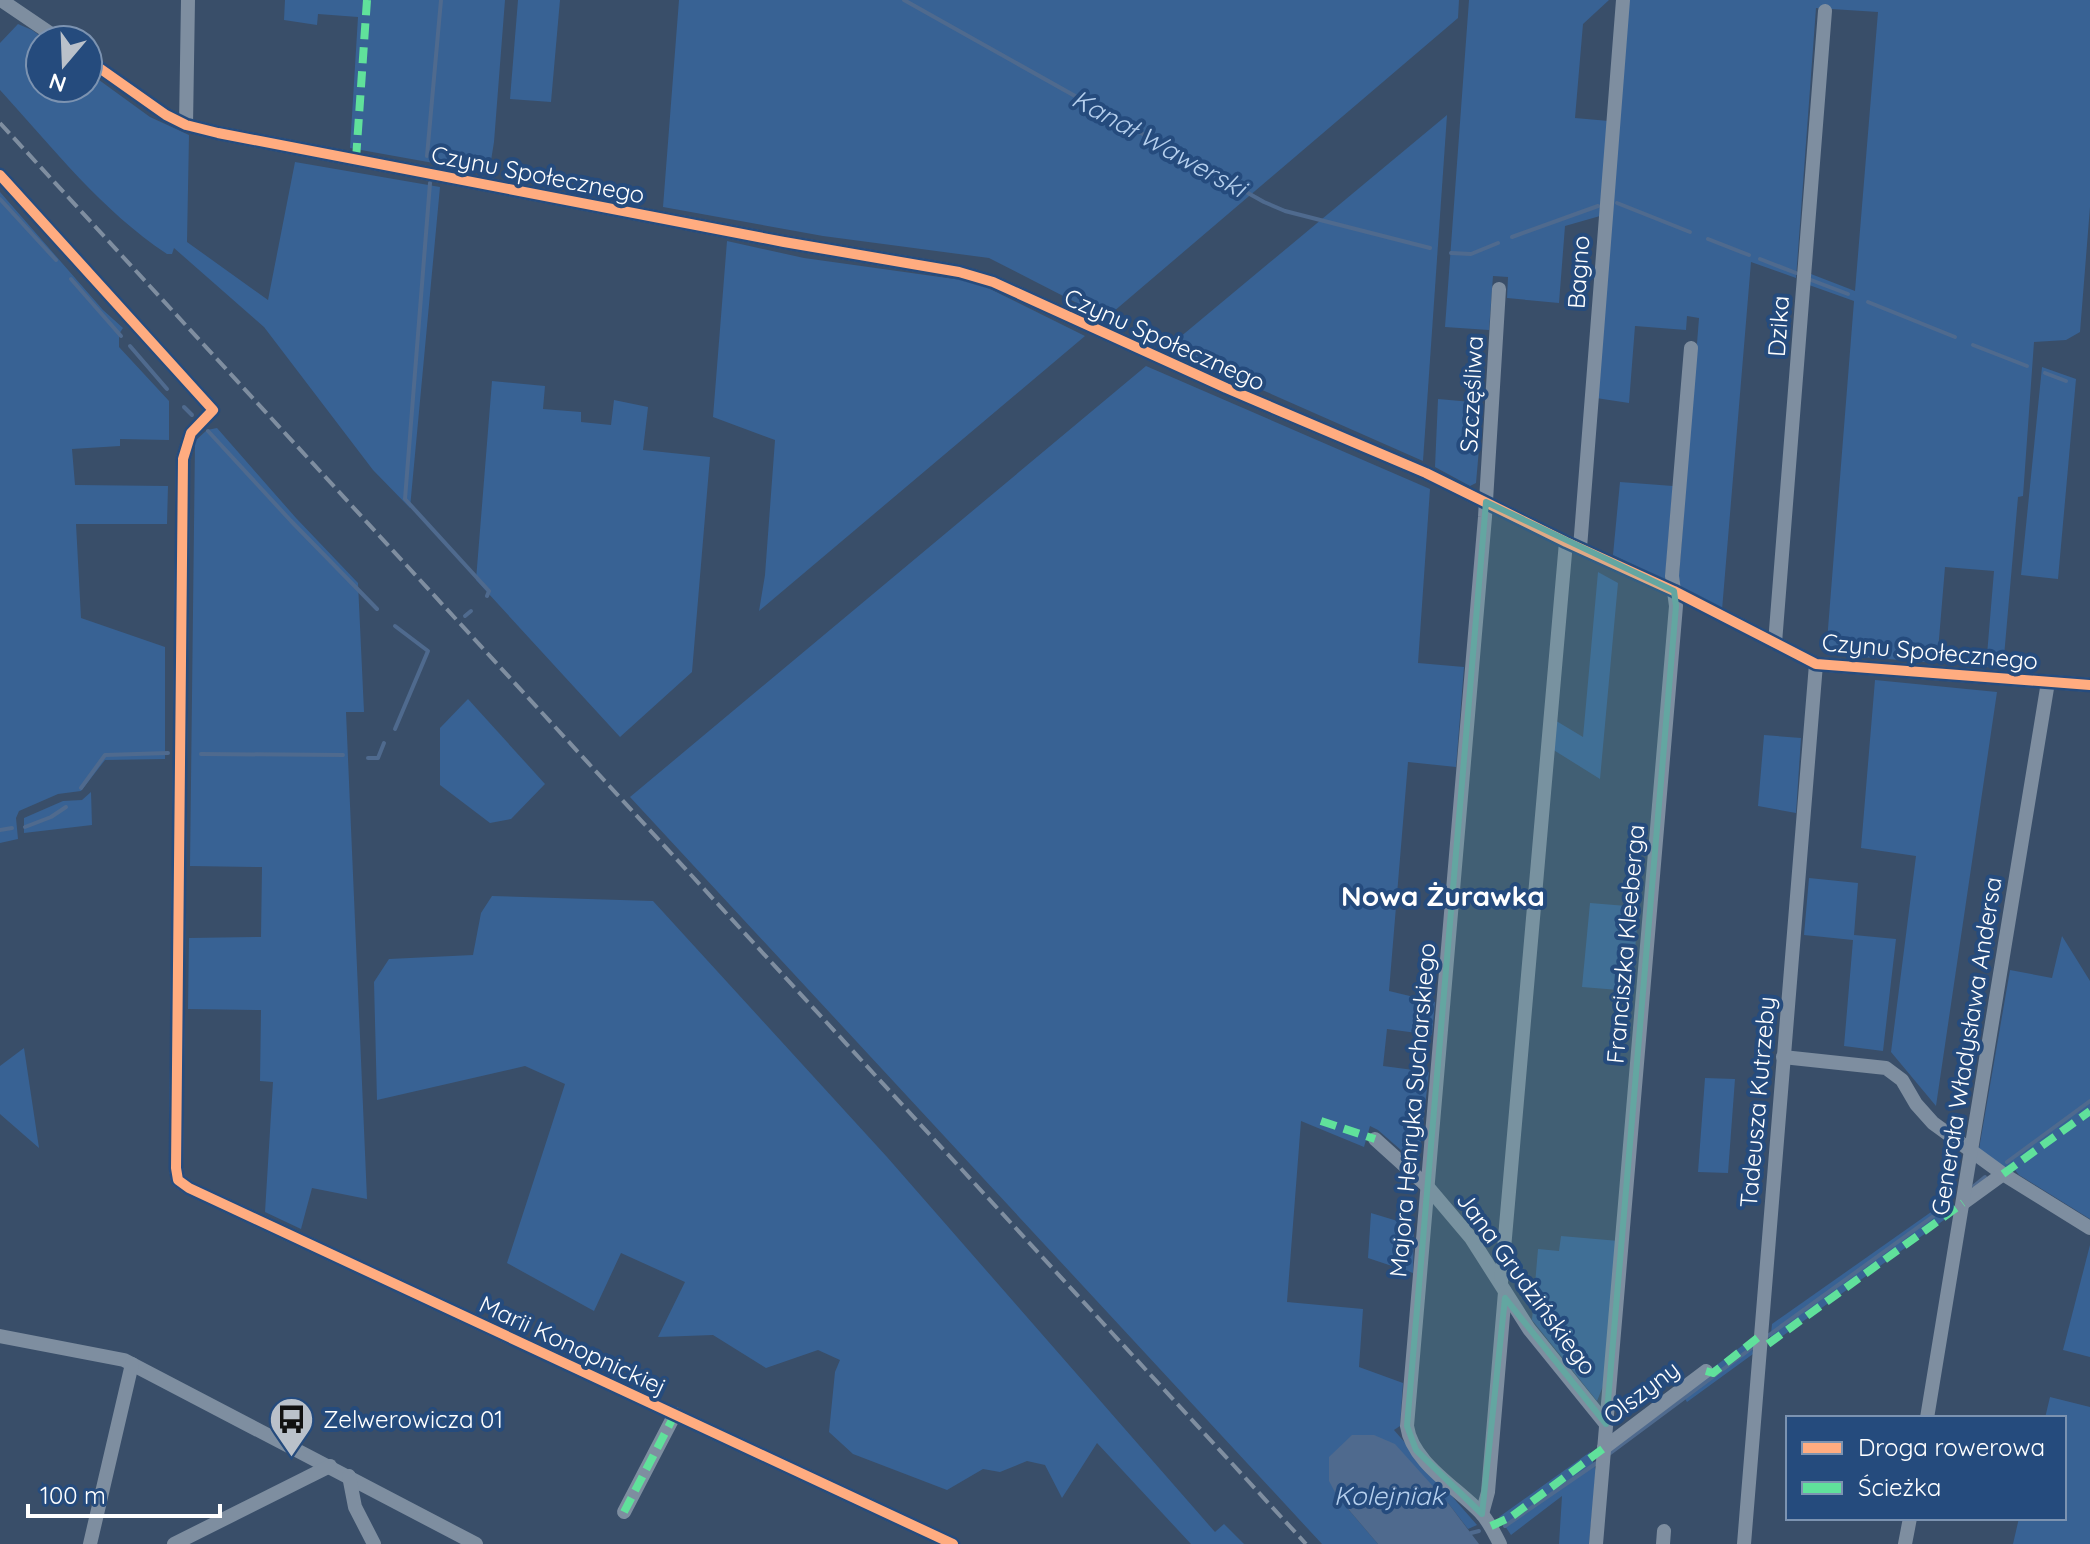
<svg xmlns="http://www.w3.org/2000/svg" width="2090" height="1544" viewBox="0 0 2090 1544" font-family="Quicksand,sans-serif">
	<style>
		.green { fill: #386294 }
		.water { fill: #4f6a8e }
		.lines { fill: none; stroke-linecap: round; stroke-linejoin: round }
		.stream { stroke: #4f6a8e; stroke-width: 4 }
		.minor { stroke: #7e8ea0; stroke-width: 14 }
		.rail { stroke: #7f8ea0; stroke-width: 4; stroke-dasharray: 14 6; stroke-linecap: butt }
		.quiet { stroke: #60e19b; stroke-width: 8; stroke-dasharray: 16 8; stroke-linecap: butt }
		.cycleway-casing { stroke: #254b7d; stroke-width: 15 }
		.cycleway { stroke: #ffac80; stroke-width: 10 }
		.marked { fill: #63a6a1; fill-opacity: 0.2; stroke: #63a6a1; stroke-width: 6; stroke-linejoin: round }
		.labels { text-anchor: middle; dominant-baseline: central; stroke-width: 8; stroke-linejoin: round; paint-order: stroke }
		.street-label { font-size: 24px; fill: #fff; stroke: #254b7d }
		.poi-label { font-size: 24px; fill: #fff; stroke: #254b7d; text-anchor: start }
		.water-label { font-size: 26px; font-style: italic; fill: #b5cfed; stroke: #254b7d }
		.quarter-label { font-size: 28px; font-weight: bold; fill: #fff; stroke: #254b7d }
	</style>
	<rect width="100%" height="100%" fill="#394e69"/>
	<!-- green -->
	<g class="green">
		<polygon points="285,0 505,0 494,142 489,173 350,148 358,17 318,14 317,25 284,20"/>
		<polygon points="518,0 560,0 551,102 510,99"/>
		<polygon points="679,0 1459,0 1458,18 1106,318 989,258 823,236 663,207"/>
		<polygon points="1469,0 1609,0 1583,24 1575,118 1609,121 1600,216 1565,226 1559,303 1507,298 1508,277 1493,276 1489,330 1445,327"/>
		<polygon points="1629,0 2090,0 2090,207 2080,332 2066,340 2034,342 2023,496 2018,497 2003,668 1986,667 1994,571 1945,567 1937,663 1826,654 1854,301 1809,285 1811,274 1855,291 1878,12 1816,8 1796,278 1751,262 1722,610 1678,587 1699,318 1687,316 1686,330 1635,326 1629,403 1596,398"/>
		<path d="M18 24 32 30 46 40H40V88H88V72L150 117 189 135 187 242 268 300 295 162 440 187 410 508 373 470 264 327 174 248 172 254H167C102 211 53 148 0 90V43Z"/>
		<polygon points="1447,115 1423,461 1167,348"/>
		<polygon points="0,192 103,310 123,328 119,334 119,347 169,401 169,440 120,439 120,446 72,449 75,485 168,486 167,524 76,524 81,618 165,647 165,759 105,760 81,791 58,794 19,811 16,818 18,839 0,843"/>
		<polygon points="727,241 804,258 976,282 1085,336 759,611 765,575 775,440 713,417"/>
		<polygon points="1146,366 1430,489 1418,663 1464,667 1456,767 1408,762 1389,991 1435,1002 1432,1035 1387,1029 1383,1066 1429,1072 1418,1165 1378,1130 1370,1126 1364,1147 1301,1121 1287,1302 1363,1309 1359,1367 1403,1383 1400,1426 1394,1430 1477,1525 1468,1529 1448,1503 1337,1496 1378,1544 1322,1544 630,797"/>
		<polygon points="2042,367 2076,379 2058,579 2021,575"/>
		<polygon points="492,381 545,386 543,409 581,412 581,422 611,425 614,400 648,407 643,450 710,457 692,672 620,737 476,580"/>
		<polygon points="1438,399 1483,403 1476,483 1470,486 1435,467"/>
		<polygon points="217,428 296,518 358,583 364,712 346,712 367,1199 312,1188 301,1229 265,1212 273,1082 260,1081 261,1010 188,1009 189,938 261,937 262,867 190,866 195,441 207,430"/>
		<polygon points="1620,482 1673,486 1665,580 1613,555"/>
		<polygon points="1598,572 1618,583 1600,779 1552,749 1553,719 1583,737"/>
		<polygon points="1875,680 1997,692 1936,1106 1891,1052 1916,856 1861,848"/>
		<polygon points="468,699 545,784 511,819 490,823 440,785 440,728"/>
		<polygon points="1764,735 1801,738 1796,813 1758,806"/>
		<polygon points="91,792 92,825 24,833 24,818 63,801 82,800"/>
		<polygon points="1809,878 1858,883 1854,935 1896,939 1883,1051 1844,1046 1853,940 1804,935"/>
		<polygon points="492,896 653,901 887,1157 1215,1532 1224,1524 1244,1544 1191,1544 1097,1443 1062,1498 1045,1465 1027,1461 1000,1472 983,1469 947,1490 853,1454 829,1432 835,1372 840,1360 818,1350 766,1368 713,1335 658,1337 685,1282 621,1253 594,1311 507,1263 565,1084 525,1066 377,1100 374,982 389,959 473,955 481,913"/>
		<polygon points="1590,903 1639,907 1631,991 1582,987"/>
		<polygon points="2062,936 2090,981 2090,1219 2019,1175 2015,1170 2010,1174 1979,1149 2010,970 2052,978"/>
		<polygon points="24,1048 39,1148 0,1114 0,1066"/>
		<polygon points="1705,1078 1735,1079 1728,1173 1698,1172"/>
		<polygon points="1951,1198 1951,1215 1770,1345 1772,1324"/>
		<polygon points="1371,1213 1414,1226 1413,1273 1368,1258"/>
		<polygon points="1561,1236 1619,1241 1607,1376 1597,1401 1532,1320 1538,1249 1559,1251"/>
		<polygon points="2090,1245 2090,1357 2063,1350"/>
		<polygon points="1751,1339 1753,1354 1687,1402 1681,1392"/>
		<polygon points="2050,1397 2090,1407 2090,1544 2013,1544 2019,1518 2064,1518 2064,1418 2045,1418"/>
		<polygon points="1590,1452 1596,1471 1589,1544 1559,1544 1562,1496 1511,1535 1499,1517"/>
	</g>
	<!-- water -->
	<polygon class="water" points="1352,1435 1374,1435 1395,1444 1448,1503 1479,1544 1378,1544 1337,1496 1329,1481 1329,1457"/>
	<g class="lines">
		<!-- stream -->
		<g class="stream">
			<polyline points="904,0 1264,202 1285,211 1430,248"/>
			<polyline points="427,156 441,0"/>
			<polyline points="430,183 405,499 489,591 487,596"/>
			<polyline points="0,199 56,260"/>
			<polyline points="1617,203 1690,232"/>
			<polyline points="1512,237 1598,206"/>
			<polyline points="1708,239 1749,255"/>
			<polyline points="1451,253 1471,254 1498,243"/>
			<polyline points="1760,259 1796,273"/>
			<polyline points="71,279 121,336"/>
			<polyline points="1811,280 1848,294"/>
			<polyline points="1868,302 1955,337"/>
			<polyline points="1973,345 2027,366"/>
			<polyline points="130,346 167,389"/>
			<polyline points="2045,373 2066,381"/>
			<polyline points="184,407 192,415"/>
			<polyline points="208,431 291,521 377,609"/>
			<polyline points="465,616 471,611"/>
			<polyline points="395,729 428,651 395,626"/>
			<polyline points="201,754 343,755"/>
			<polyline points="368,758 378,758 384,743"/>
			<polyline points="81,788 105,755 168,753"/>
			<polyline points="25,827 51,817 66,807"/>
			<polyline points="0,830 12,828"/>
			<polyline points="2007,1162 2090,1101"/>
			<polyline points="1974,1186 1985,1177"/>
			<polyline points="1765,1338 1950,1204"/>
			<polyline points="1609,1454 1757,1344"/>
			<polyline points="1505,1526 1598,1462"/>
			<polyline points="1471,1533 1479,1531"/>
		</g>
		<!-- minor -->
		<g class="minor">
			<polyline points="1,0 60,40"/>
			<polyline points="88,60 166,115 186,125 218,133 784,242 959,272 993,282 1226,388 1426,473 1566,542 1674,591 1816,664 2090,685"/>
			<polyline points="186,125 188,0"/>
			<polyline points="0,175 213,410 191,433 183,459 176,1168 178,1180 189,1188 953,1544"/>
			<path d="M1499 289 1485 517 1407 1426C1412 1462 1456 1487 1480 1512 1489 1521 1494 1533 1500 1544"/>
			<polyline points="1580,548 1623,0"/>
			<polyline points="1775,643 1825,11"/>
			<polyline points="1783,1057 1886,1068 1902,1080 1916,1104 1933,1123 2003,1174 2090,1228"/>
			<polyline points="1375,1139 1427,1186 1471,1238 1529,1329 1606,1424"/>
			<polyline points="1963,1203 2003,1174"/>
			<polyline points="1501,1283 1566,542"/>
			<polyline points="0,1336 124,1360 476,1544"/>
			<polyline points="1927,1418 2048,682"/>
			<polyline points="1604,1448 1706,1371"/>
			<polyline points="349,1476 355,1507 374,1544"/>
			<polyline points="624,1512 675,1414"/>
			<polyline points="1482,1514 1488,1492 1505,1292"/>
			<polyline points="90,1544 132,1364"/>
			<polyline points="174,1544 330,1466"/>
			<polyline points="1596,1544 1676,606 1672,576 1691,348"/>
			<polyline points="1663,1544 1664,1531"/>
			<polyline points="1744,1544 1816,664"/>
			<polyline points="1905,1544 1910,1518"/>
		</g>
		<!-- rail -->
		<polyline class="rail" points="0,123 1306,1544"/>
		<!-- quiet -->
		<g class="quiet">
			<polyline points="356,159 367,0"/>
			<polyline points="1321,1121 1375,1139"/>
			<polyline points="2003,1174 2090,1111"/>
			<polyline points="1768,1344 1963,1203"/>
			<polyline points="1706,1371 1713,1373 1760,1336"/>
			<polyline points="624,1512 675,1414"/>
			<polyline points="1491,1526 1511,1517 1604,1448"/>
		</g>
		<defs>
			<g id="cycleway">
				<polyline points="88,60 166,115 186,125 218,133 784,242 959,272 993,282 1226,388 1426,473 1566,542 1674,591 1816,664 2090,685"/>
				<polyline points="0,175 213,410 191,433 183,459 176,1168 178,1180 189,1188 953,1544"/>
			</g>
		</defs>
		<!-- cycleway casing -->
		<use href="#cycleway" class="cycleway-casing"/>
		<!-- cycleway -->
		<use href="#cycleway" class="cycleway"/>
	</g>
	<!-- marked area -->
	<path class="marked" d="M1486 502 1674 591 1676 606 1606 1424 1505 1298 1482 1514 1416 1450 1407 1426Z"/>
	<!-- icons -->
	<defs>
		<symbol id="bus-pin" viewBox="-11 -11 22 30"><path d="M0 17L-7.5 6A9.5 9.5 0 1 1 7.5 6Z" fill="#bac1ca" stroke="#254b7d"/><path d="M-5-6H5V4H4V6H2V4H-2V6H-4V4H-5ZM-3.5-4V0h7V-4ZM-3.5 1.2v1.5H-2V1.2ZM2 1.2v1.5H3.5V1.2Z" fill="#111"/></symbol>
	</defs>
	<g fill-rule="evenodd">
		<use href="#bus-pin" x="266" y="1394" width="51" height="69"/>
	</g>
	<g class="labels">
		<!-- street labels -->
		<g class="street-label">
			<text transform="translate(538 174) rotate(11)">Czynu Społecznego</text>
			<text transform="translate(1578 272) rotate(-86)">Bagno</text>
			<text transform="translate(1778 326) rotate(-86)">Dzika</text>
			<text transform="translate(1165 339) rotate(24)">Czynu Społecznego</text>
			<text transform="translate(1471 394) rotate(-87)">Szczęśliwa</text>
			<text transform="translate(1930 651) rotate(5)">Czynu Społecznego</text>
			<text transform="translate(1625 944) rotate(-85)">Franciszka Kleeberga</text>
			<text transform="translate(1966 1046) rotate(-81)">Generała Władysława Andersa</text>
			<text transform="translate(1757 1102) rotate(-85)">Tadeusza Kutrzeby</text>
			<text transform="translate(1412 1110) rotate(-85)">Majora Henryka Sucharskiego</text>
			<text transform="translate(1527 1283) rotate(54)">Jana Grudzińskiego</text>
			<text transform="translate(573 1345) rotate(25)">Marii Konopnickiej</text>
			<text transform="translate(1641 1392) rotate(-37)">Olszyny</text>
		</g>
		<!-- poi labels -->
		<g class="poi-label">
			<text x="323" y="1419">Zelwerowicza 01</text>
		</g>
		<!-- water labels -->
		<g class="water-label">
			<text transform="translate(1159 143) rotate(29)">Kanał Wawerski</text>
			<text x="1389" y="1495">Kolejniak</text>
		</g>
		<!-- quarter labels -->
		<g class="quarter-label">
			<text x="1443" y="895">Nowa Żurawka</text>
		</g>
	</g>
	<!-- legend -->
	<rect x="1786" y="1416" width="280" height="104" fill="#254b7d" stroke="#7c93b1" stroke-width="2"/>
	<rect x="1802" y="1442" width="40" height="12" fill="#ffac80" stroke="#7c93b1" stroke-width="2"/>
	<text x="1858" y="1456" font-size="24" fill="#ffffff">Droga rowerowa</text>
	<rect x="1802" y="1482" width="40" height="12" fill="#60e19b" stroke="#7c93b1" stroke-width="2"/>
	<text x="1858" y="1496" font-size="24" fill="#ffffff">Ścieżka</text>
	<!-- north arrow -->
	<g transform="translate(64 64) rotate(199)"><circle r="38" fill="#254b7d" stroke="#7c93b1" stroke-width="2"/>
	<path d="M0-6L14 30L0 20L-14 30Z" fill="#bac1ca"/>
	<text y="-12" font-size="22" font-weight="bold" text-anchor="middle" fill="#ffffff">N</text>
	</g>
	<!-- scale -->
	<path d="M28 1504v12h192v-12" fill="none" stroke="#ffffff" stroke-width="4"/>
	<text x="40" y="1504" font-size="24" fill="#ffffff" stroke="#254b7d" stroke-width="6" paint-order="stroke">100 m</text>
</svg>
